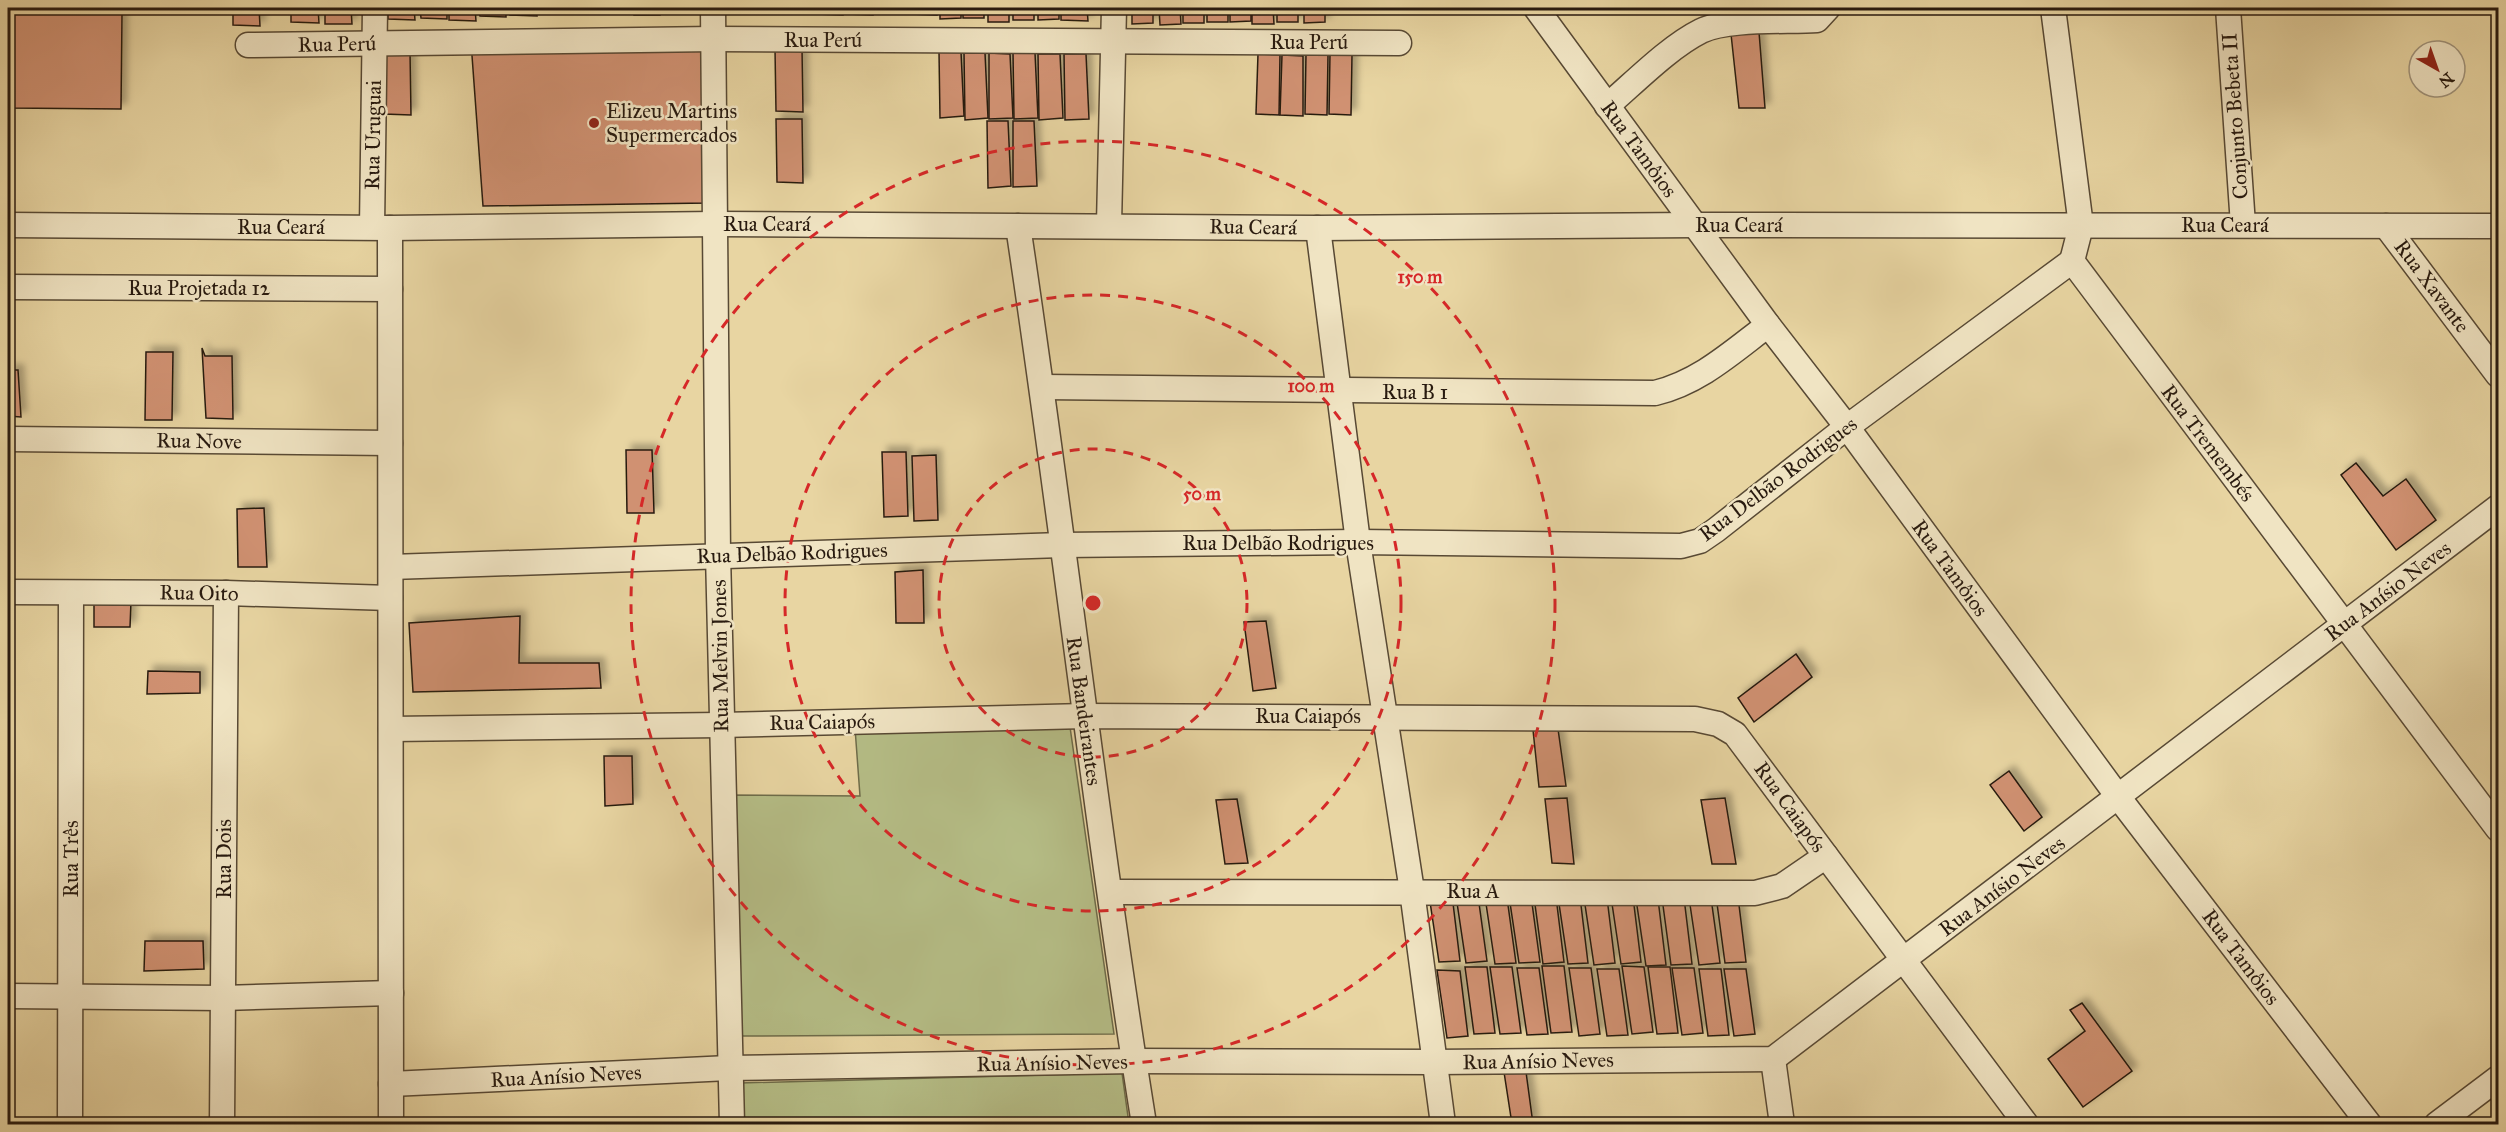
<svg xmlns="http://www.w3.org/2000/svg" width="2506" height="1132" viewBox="0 0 2506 1132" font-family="'IM FELL Great Primer',serif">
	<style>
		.green { fill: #b5bd86; stroke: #6e6c4a; stroke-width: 1.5 }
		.building { fill: #d09172; stroke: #281a0f; stroke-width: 1.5; filter: url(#shadow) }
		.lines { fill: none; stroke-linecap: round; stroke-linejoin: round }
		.street-casing { stroke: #584934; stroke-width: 27 }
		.street { stroke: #f0e4c3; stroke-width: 24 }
		.ring { fill: none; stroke: #d62828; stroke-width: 3; stroke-dasharray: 10 8 }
		.poi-dot { fill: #8f2418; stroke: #f0e4c3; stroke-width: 2 }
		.labels { text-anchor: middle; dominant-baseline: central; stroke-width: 5; stroke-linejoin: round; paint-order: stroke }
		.street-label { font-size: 21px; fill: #281a0f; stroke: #f0e4c3 }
		.poi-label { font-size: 21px; fill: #281a0f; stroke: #f0e4c3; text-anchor: start }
		.centre { fill: #d62828; stroke: #f0e4c3; stroke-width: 3 }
		.ring-label { font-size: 18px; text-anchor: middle; font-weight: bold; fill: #d62828; stroke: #f0e4c3; stroke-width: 5; stroke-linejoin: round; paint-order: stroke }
	</style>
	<defs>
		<filter id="shadow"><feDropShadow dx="5.5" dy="-5.5" stdDeviation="3" flood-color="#0004"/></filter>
	</defs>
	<rect width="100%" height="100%" fill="#e8d5a2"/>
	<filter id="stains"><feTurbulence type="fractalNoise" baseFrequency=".00333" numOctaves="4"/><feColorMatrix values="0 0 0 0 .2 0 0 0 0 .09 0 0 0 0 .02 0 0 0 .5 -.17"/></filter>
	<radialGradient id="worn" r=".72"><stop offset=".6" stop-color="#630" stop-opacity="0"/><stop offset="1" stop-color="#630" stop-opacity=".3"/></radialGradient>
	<!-- green -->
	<g class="green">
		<polygon points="1070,727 1114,1034 742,1036 731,795 860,796 855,728"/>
		<polygon points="1122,1073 1129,1124 742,1124 740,1083"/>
	</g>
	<!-- building -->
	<g class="building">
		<polygon points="233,8 259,8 260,26 233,25"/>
		<polygon points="291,8 318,8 319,23 291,22"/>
		<polygon points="325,8 351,8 352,24 325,24"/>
		<polygon points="388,8 414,8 415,20 388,19"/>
		<polygon points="420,8 447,8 447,19 421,18"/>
		<polygon points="449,8 475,8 476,21 449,20"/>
		<polygon points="479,8 506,8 506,17 480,16"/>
		<polygon points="510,8 536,8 537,16 510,15"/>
		<rect x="541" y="8" width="27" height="6"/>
		<polygon points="572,8 599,8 599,14 573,14"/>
		<polygon points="602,8 629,8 629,14 602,13"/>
		<rect x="634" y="8" width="26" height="7"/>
		<rect x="664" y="8" width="26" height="5"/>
		<polygon points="754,8 781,8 781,13 754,12"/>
		<polygon points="786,8 813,8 813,13 786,12"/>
		<polygon points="816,8 843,8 843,15 816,14"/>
		<polygon points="846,8 873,8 873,15 846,14"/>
		<polygon points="878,8 905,8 905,14 878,13"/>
		<polygon points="910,8 937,8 937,15 910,14"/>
		<polygon points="940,8 961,8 961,18 940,19"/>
		<rect x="963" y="8" width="21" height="10"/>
		<rect x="988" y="8" width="21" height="14"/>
		<rect x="1013" y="8" width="21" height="12"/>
		<polygon points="1038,8 1059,8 1059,19 1038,20"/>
		<polygon points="1061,8 1087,8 1088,21 1061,20"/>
		<polygon points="1132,8 1153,8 1153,23 1132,24"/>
		<polygon points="1159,8 1180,8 1181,24 1160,25"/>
		<rect x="1183" y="8" width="21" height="15"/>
		<rect x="1207" y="8" width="21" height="14"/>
		<polygon points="1230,8 1251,8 1251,21 1230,22"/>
		<polygon points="1252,8 1273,8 1274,24 1252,24"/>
		<rect x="1277" y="8" width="21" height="14"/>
		<polygon points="1304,8 1325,8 1325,22 1304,23"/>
		<polygon points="8,14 122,14 121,109 8,108"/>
		<polygon points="1759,32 1765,108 1739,108 1731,34"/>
		<polygon points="714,39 708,203 483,206 471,42"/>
		<polygon points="775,49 802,49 803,112 776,111"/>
		<polygon points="383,52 410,52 411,115 384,114"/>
		<polygon points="939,52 961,52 964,116 940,118"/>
		<polygon points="964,53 985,53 988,118 965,120"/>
		<polygon points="989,53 1010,54 1013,118 989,119"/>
		<polygon points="1013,53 1035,53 1038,118 1014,119"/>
		<polygon points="1038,54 1060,54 1063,118 1039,120"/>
		<polygon points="1064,54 1086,54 1089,119 1065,120"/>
		<polygon points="1258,54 1280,55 1279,115 1256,114"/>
		<polygon points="1306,54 1328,55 1327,115 1305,114"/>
		<polygon points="1330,54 1352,55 1351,115 1329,114"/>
		<polygon points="1282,55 1303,56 1303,116 1280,115"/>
		<polygon points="776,119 802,119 803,183 777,182"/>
		<polygon points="987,121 1008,121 1011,186 988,188"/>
		<polygon points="1013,121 1034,121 1037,186 1013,187"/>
		<polygon points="202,348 205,356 232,356 233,419 206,418"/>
		<polygon points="146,352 173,352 172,420 145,420"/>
		<polygon points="8,370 18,370 21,417 8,416"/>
		<polygon points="626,450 652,450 654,513 627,513"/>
		<polygon points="882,452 906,452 908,516 884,517"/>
		<polygon points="936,455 938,520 914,521 912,456"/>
		<polygon points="2356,463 2383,496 2406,479 2436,520 2396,550 2341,475"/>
		<polygon points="264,508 267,567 238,567 237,509"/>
		<polygon points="923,570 924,623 896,623 895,572"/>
		<polygon points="131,601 130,627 94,627 94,602"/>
		<polygon points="520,616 519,663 599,663 601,688 413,692 409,623"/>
		<polygon points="1266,621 1276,688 1253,691 1244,622"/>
		<polygon points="1796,654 1812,677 1754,722 1738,698"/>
		<polygon points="148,671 200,672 200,693 147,694"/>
		<polygon points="1558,729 1566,786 1539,787 1533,730"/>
		<polygon points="604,756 632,756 633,804 605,806"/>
		<polygon points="2009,771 2042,817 2024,831 1990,785"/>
		<polygon points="1567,798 1574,864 1552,863 1545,799"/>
		<polygon points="1725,798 1736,864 1712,864 1701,800"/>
		<polygon points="1237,799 1248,863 1225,864 1216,800"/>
		<polygon points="1429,895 1452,895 1460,961 1439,962"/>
		<polygon points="1456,896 1478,896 1487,961 1466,963"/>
		<polygon points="1509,896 1531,896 1540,962 1519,963"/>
		<polygon points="1716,896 1738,897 1746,962 1725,963"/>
		<polygon points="1485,897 1507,898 1516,963 1495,964"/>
		<polygon points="1534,897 1556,897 1564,962 1543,964"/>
		<polygon points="1558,897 1580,897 1588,963 1568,964"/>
		<polygon points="1611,897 1633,897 1641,962 1621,964"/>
		<polygon points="1584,898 1607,898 1615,963 1594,965"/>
		<polygon points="1662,898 1684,898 1692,964 1671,965"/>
		<polygon points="1689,898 1711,898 1720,963 1699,965"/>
		<polygon points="1636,899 1658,899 1666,965 1646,966"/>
		<polygon points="145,941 203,941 204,969 144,971"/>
		<polygon points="1542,966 1564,966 1572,1032 1551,1033"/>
		<polygon points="1622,966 1644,967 1653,1032 1632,1034"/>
		<polygon points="1465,967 1487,967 1495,1033 1474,1034"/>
		<polygon points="1490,967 1512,967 1521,1033 1500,1034"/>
		<polygon points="1648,967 1670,967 1678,1033 1657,1034"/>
		<polygon points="1517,968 1539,968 1548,1034 1527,1035"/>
		<polygon points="1569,968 1591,968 1600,1034 1579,1036"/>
		<polygon points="1672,968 1694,968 1703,1033 1682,1035"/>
		<polygon points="1597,969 1619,969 1628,1035 1607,1036"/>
		<polygon points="1699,969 1721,969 1729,1035 1708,1036"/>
		<polygon points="1724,969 1746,969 1755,1034 1734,1036"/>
		<polygon points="1437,970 1460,971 1468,1036 1447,1038"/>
		<polygon points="2082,1003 2132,1071 2083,1107 2048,1059 2085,1031 2070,1010"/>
		<polygon points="1504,1072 1526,1072 1533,1124 1512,1124"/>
	</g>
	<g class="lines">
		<defs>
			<g id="street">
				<polyline points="713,8 718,554 732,1124"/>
				<polyline points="1536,8 1768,325 1847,427 2119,798 2369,1124"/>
				<polyline points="2053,8 2081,226 2072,261 2498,829"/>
				<polyline points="2228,8 2243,225"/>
				<polyline points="248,45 714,39 1399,43"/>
				<path d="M1607 106C1635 82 1669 47 1701 31 1727 18 1787 22 1817 20L1828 8"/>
				<polyline points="1109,224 1114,8"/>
				<polyline points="8,225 390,228 716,224 1318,228 1695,225 2498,226"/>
				<path d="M1018 226C1063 525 1096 826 1144 1124"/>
				<polyline points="2386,226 2498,375"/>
				<polyline points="372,227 375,8"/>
				<polyline points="390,228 391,1124"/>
				<polyline points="1318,228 1358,542 1412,891 1443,1124"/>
				<polyline points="8,287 390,289"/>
				<path d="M1042 387 1655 393C1700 382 1732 352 1768 325"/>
				<polyline points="8,439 390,443"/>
				<polyline points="391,567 1062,545 1358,542 1681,546 1700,541 1716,530 1847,427 2072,261"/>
				<polyline points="8,592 226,593 390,598"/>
				<polyline points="391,729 721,725 1085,716 1695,719 1718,724 1735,734 2026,1124"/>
				<polyline points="1110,892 1755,893 1782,886 1826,856"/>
				<polyline points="8,996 223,998 391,993"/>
				<polyline points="1773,1059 1782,1124"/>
				<polyline points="391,1084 729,1068 1134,1061 1434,1062 1773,1059 2498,507"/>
				<polyline points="70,1124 71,593"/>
				<polyline points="222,1124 226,593"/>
				<polyline points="2437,1124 2498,1078"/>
			</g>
		</defs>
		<!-- street casing -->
		<use href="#street" class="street-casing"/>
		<!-- street -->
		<use href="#street" class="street"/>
	</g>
	<!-- distance rings -->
	<g class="ring">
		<circle cx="1093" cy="603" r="154"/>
		<circle cx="1093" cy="603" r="308"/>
		<circle cx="1093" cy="603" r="462"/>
	</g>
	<!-- markers -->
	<circle class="poi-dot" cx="594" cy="123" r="6"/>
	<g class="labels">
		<!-- street labels -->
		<g class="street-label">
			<text x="823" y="40">Rua Perú</text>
			<text x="1309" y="42">Rua Perú</text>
			<text transform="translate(337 44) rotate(-1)">Rua Perú</text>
			<text transform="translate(2235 116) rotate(-94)">Conjunto Bebeta II</text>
			<text transform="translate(373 135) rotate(-89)">Rua Uruguai</text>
			<text transform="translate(1639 149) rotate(54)">Rua Tamôios</text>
			<text x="767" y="224">Rua Ceará</text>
			<text x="1739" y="225">Rua Ceará</text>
			<text x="2225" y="225">Rua Ceará</text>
			<text x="281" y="227">Rua Ceará</text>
			<text transform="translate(1253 227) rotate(1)">Rua Ceará</text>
			<text transform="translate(2432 286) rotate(53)">Rua Xavante</text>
			<text x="199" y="288">Rua Projetada 12</text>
			<text x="1415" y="392">Rua B 1</text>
			<text transform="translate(199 441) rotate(1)">Rua Nove</text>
			<text transform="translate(2208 443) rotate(53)">Rua Tremembés</text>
			<text transform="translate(1778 479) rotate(-37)">Rua Delbão Rodrigues</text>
			<text x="1278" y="543">Rua Delbão Rodrigues</text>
			<text transform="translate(792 553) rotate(-2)">Rua Delbão Rodrigues</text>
			<text transform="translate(1950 568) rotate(54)">Rua Tamôios</text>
			<text transform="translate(2388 591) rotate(-37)">Rua Anísio Neves</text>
			<text transform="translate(199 593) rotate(1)">Rua Oito</text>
			<text transform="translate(720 656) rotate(-91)">Rua Melvin Jones</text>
			<text transform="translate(1084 711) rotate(82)">Rua Bandeirantes</text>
			<text x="1308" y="716">Rua Caiapós</text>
			<text transform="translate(822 722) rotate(-1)">Rua Caiapós</text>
			<text transform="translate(1790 807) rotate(54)">Rua Caiapós</text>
			<text transform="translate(71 859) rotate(-90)">Rua Três</text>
			<text transform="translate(224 859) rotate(-90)">Rua Dois</text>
			<text transform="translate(2002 886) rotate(-37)">Rua Anísio Neves</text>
			<text x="1473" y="891">Rua A</text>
			<text transform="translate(2241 957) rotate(53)">Rua Tamôios</text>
			<text transform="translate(1538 1061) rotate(-1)">Rua Anísio Neves</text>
			<text transform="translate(1052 1063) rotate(-1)">Rua Anísio Neves</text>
			<text transform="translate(566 1076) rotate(-3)">Rua Anísio Neves</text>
		</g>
		<!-- poi labels -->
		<g class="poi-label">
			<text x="606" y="111">Elizeu Martins<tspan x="606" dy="24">Supermercados</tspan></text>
		</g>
	</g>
	<circle cx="1093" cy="603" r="9" class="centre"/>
	<g class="ring-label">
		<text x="1420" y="283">150 m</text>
		<text x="1311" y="392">100 m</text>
		<text x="1202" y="500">50 m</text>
	</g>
	<!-- margin -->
	<rect width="2506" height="1132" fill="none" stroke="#e8d5a2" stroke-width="30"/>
	<rect x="9" y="9" width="2488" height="1114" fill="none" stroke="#281a0f" stroke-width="3"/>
	<rect x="15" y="15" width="2476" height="1102" fill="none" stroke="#281a0f" stroke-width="1.5"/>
	<!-- north arrow -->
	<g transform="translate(2437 69) rotate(140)"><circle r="28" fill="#f0e4c3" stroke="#a0937b" stroke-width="1.5"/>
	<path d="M0-4.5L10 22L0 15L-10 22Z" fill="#8f2418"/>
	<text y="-9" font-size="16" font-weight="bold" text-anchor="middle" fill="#281a0f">N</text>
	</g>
	<rect width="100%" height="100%" filter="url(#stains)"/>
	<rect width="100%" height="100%" fill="url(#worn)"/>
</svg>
